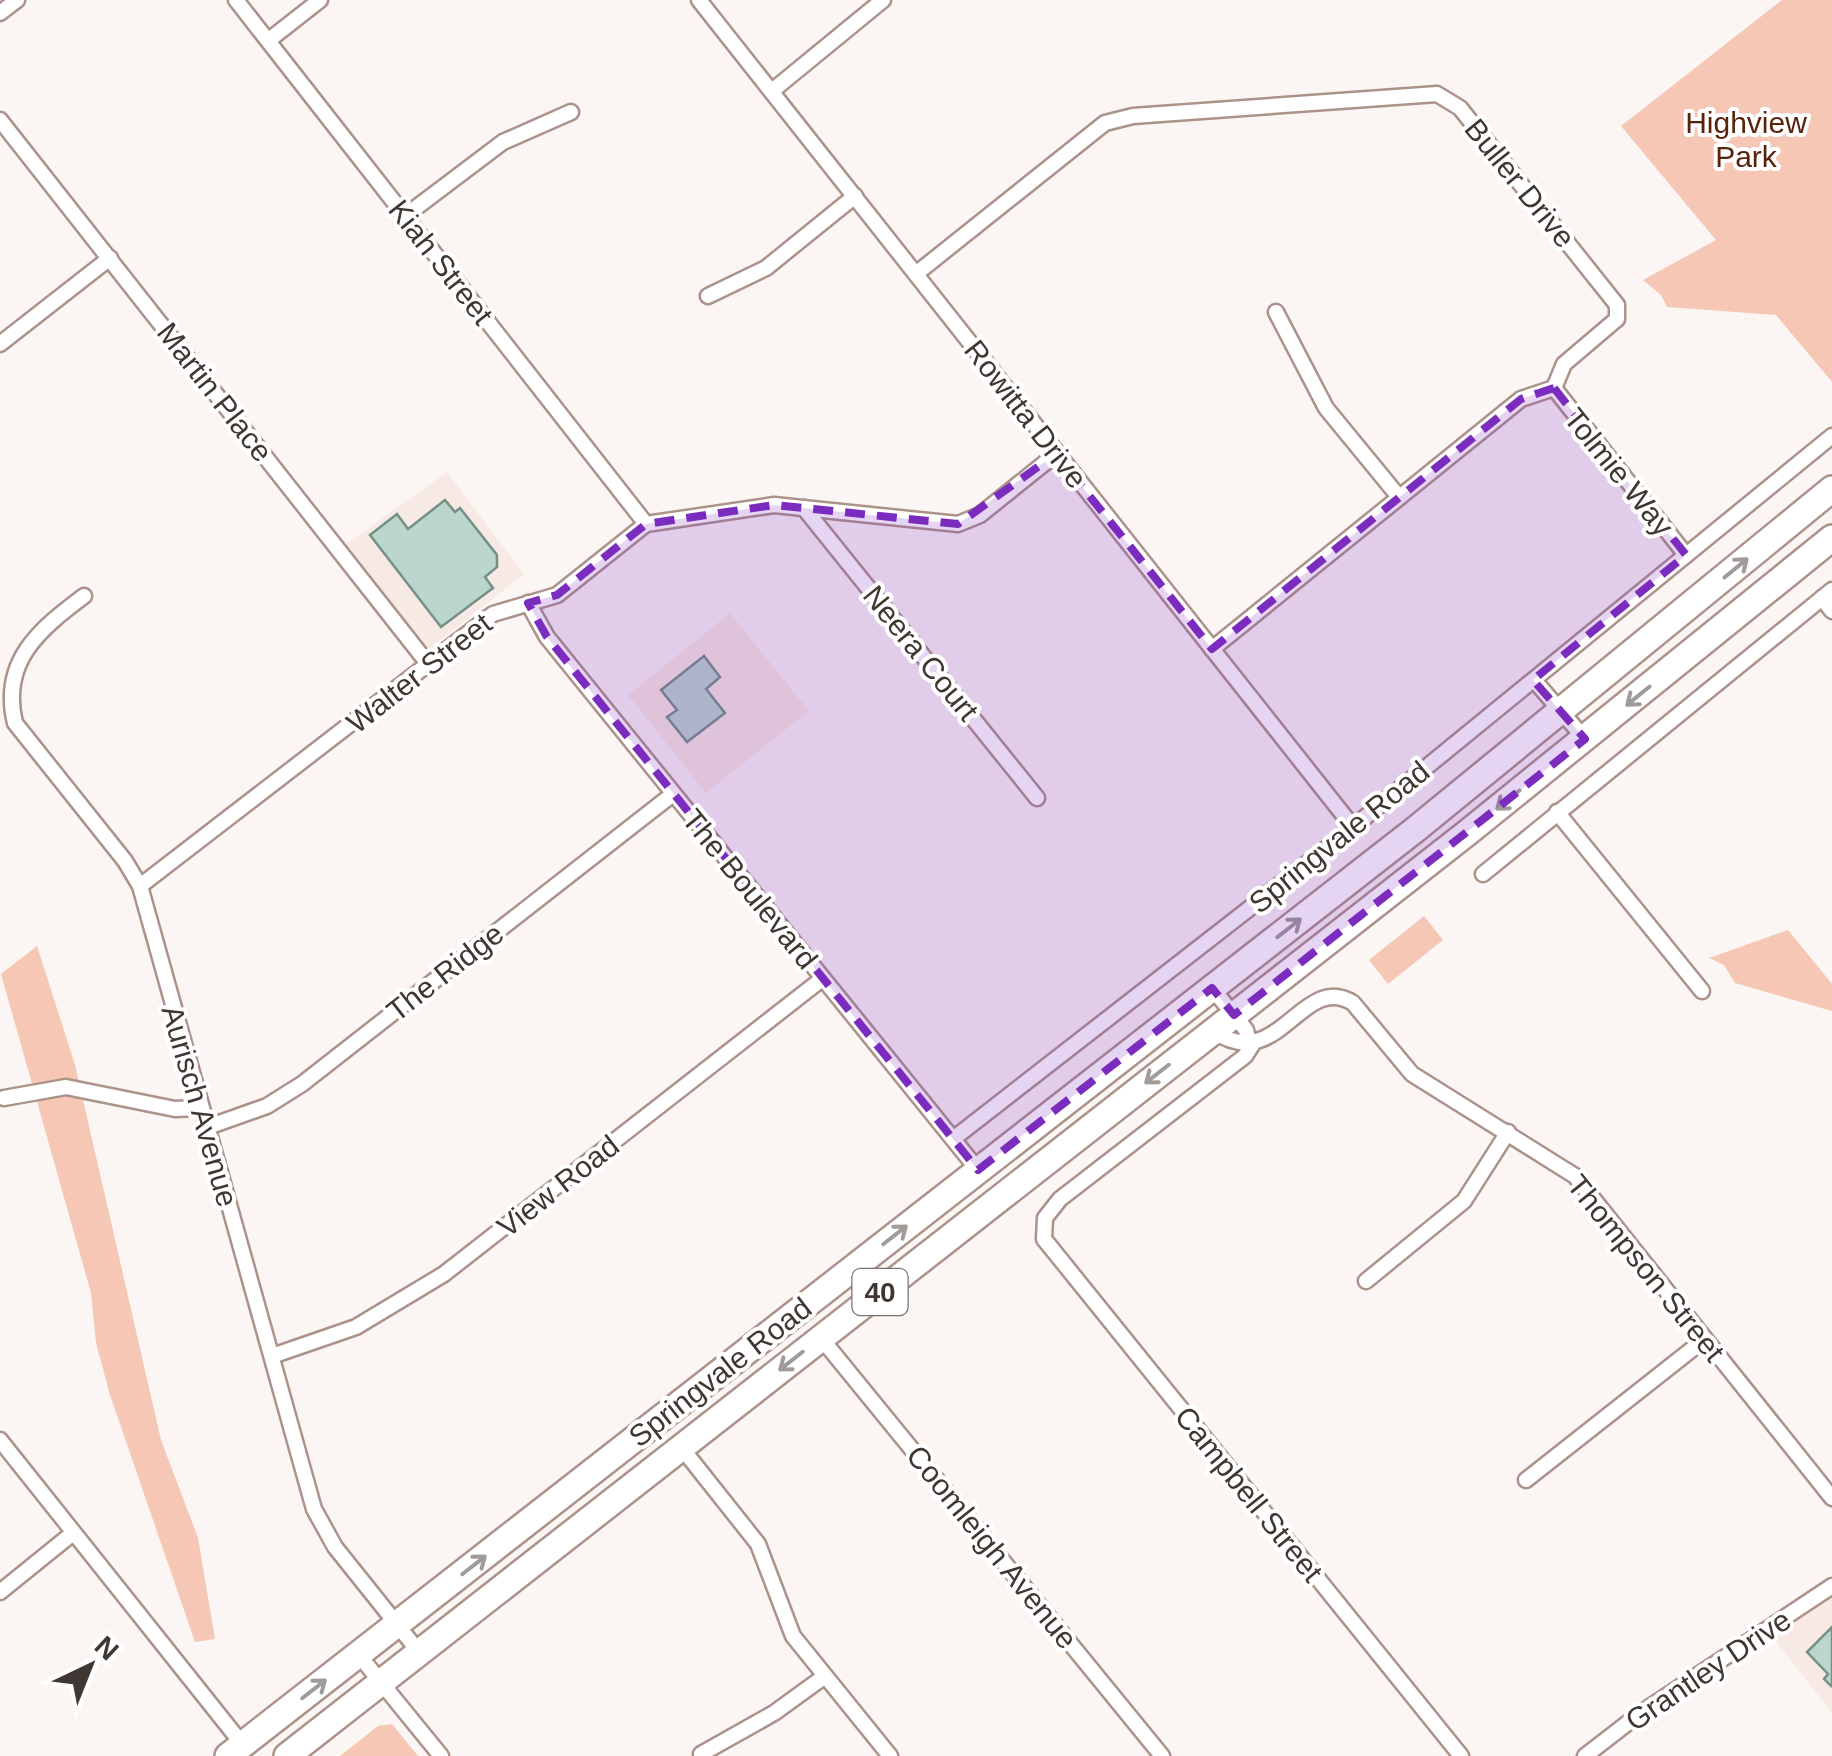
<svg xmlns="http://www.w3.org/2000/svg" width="1832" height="1756" viewBox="0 0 1832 1756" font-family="Arial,sans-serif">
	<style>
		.built { fill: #f7e9e3 }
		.green { fill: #f6c7b4 }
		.building { fill: #bbd7cd; stroke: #759087; stroke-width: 2.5 }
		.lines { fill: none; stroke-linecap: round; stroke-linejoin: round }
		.street-casing { stroke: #ac9389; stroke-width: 19 }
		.highway-casing { stroke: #ac9389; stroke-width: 30 }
		.street { stroke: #fff; stroke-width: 14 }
		.highway { stroke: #fff; stroke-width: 25 }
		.oneway { stroke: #a09a98 }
		.marked { fill: #7b2cbf; fill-opacity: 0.2; stroke: #7b2cbf; stroke-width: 8; stroke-dasharray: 20 12; stroke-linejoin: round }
		.labels { text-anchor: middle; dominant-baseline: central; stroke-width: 8; stroke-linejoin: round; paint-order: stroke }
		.shield { fill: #fff; stroke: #797270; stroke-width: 2.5 }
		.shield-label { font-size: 28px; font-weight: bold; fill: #403632 }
		.park-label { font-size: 30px; fill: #57240b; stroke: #fff }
		.street-label { font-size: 30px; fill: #403632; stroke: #fff }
	</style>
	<rect width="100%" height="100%" fill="#fbf6f4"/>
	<!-- built -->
	<g class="built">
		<polygon points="447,472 524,574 429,649 345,545"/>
		<polygon points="730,613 809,711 706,793 628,695"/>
		<polygon points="1832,1597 1832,1713 1771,1635"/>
	</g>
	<!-- green -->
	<g class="green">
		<polygon points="1782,0 1832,0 1832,382 1776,315 1667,307 1661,295 1643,280 1716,240 1621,126"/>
		<polygon points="1424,916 1443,940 1388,984 1369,960"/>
		<polygon points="1788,930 1832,984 1832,1011 1735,983 1724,965 1709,958"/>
		<polygon points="37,946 75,1065 161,1440 198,1538 215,1639 195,1642 110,1395 96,1343 91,1293 1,974"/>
		<polygon points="392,1724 418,1756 340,1756 378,1726"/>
	</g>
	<!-- building -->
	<g class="building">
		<polygon points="445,500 455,512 460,508 497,555 497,567 485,577 493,588 441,627 370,535 397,514 408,529"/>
		<polygon points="704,656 720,677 706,689 725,713 687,742 667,717 677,710 661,690"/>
		<polygon points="1832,1627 1832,1684 1831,1686 1824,1679 1828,1674 1807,1652"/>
	</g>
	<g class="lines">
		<defs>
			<g id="street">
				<polyline points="236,0 646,524"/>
				<polyline points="699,0 1353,827"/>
				<polyline points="0,13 17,0"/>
				<polyline points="269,40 320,0"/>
				<polyline points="772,91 883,0"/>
				<polyline points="0,120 429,665"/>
				<polyline points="405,216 503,142 571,112"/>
				<polyline points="917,273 1105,123 1133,116 1437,94 1460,108 1617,305 1617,319 1564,364 1554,388"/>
				<polyline points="708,296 766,268 855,196"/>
				<polyline points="1276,312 1326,408 1399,497"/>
				<polyline points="0,344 110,258"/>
				<polyline points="1554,388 1686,555"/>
				<polyline points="804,508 1037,798"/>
				<path d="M84 596C40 629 0 661 15 723L125 861 140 886 314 1509 335 1547 419 1652"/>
				<polyline points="1822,598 1832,611"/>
				<polyline points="528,603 547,637 978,1170"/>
				<polyline points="1212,649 1521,399 1554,388"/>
				<polyline points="1534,680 1585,739"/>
				<polyline points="1557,812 1702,991"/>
				<polyline points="1483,874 1832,590"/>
				<polyline points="140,886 493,614 557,595 646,524 774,505 958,524 980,515 1056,454"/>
				<polyline points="1212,988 1246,1030 1249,1042"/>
				<path d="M1213 1031C1279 1076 1302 971 1353 1003L1412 1074 1575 1176 1832 1498"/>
				<polyline points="1254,1042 1245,1056 1060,1199 1045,1218 1044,1239 1461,1756"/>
				<polyline points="4,1098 66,1087 175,1109 199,1108"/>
				<polyline points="205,1128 267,1106 302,1084 673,794"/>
				<polyline points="953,1139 1336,841 1832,436"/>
				<polyline points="1366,1281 1464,1201 1508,1132"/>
				<polyline points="821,1338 1162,1756"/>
				<polyline points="272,1356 356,1327 444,1274 822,979"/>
				<polyline points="0,1440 243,1745"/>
				<polyline points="681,1447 758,1544 793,1636 890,1756"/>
				<polyline points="1526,1480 1705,1339"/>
				<polyline points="0,1592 73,1533"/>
				<polyline points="358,1654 441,1756"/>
				<polyline points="701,1754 774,1713 825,1676"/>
				<polyline points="1585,1756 1638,1715 1832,1586"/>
			</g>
			<g id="highway">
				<polyline points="228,1756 1416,829 1832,489"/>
				<polyline points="287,1756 1467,833 1832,538"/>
			</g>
		</defs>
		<!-- street casing -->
		<use href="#street" class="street-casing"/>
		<!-- highway casing -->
		<use href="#highway" class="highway-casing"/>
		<!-- street -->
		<use href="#street" class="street"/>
		<!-- highway -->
		<use href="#highway" class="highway"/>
	</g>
	<!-- one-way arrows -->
	<defs><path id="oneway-shaft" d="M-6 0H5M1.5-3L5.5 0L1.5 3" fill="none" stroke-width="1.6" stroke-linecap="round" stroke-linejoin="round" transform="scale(2.5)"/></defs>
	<g class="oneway">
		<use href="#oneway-shaft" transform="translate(1736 568) rotate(-39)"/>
		<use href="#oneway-shaft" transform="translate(1638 696) rotate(141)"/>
		<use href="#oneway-shaft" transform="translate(1508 800) rotate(141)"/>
		<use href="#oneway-shaft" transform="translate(1289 928) rotate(-38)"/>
		<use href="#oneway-shaft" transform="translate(1157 1074) rotate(142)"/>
		<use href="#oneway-shaft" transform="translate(895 1235) rotate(-38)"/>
		<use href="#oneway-shaft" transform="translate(791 1361) rotate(142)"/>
		<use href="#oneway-shaft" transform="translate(474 1565) rotate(-38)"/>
		<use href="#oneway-shaft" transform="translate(314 1689) rotate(-38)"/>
	</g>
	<!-- marked area -->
	<path class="marked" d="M1554 388 1686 555 1533 680 1585 739 1234 1015 1212 988 978 1170 547 637 528 603 557 595 646 524 774 505 958 524 1056 454 1212 649 1521 399Z"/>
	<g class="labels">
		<!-- shield labels -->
		<rect class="shield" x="852.5" y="1269" width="55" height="46" rx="8"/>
		<g class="shield-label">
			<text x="880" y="1292">40</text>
		</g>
		<!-- park labels -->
		<g class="park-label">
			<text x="1746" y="122">Highview<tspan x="1746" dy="34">Park</tspan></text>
		</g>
		<!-- street labels -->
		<g class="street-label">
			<text transform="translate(1520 183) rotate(51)">Buller Drive</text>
			<text transform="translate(441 262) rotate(52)">Kiah Street</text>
			<text transform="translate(215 392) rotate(52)">Martin Place</text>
			<text transform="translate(1026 414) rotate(52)">Rowitta Drive</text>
			<text transform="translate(1619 472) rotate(51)">Tolmie Way</text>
			<text transform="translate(921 653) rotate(51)">Neera Court</text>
			<text transform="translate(419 673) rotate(-38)">Walter Street</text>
			<text transform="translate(1339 837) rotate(-39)">Springvale Road</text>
			<text transform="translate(750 889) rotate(51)">The Boulevard</text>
			<text transform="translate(445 972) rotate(-38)">The Ridge</text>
			<text transform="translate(200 1106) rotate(74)">Aurisch Avenue</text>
			<text transform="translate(558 1186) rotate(-38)">View Road</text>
			<text transform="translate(1646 1268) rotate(51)">Thompson Street</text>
			<text transform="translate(720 1372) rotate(-38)">Springvale Road</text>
			<text transform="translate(1249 1494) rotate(51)">Campbell Street</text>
			<text transform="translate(992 1547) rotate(51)">Coomleigh Avenue</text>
			<text transform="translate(1708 1670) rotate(-34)">Grantley Drive</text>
		</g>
	</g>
	<!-- north arrow -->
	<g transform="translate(90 1666) rotate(43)" stroke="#ffffff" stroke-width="8" paint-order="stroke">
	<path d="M0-8L18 38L0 25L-18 38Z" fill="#403632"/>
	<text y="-15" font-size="28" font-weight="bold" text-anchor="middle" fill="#403632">N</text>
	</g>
</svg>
